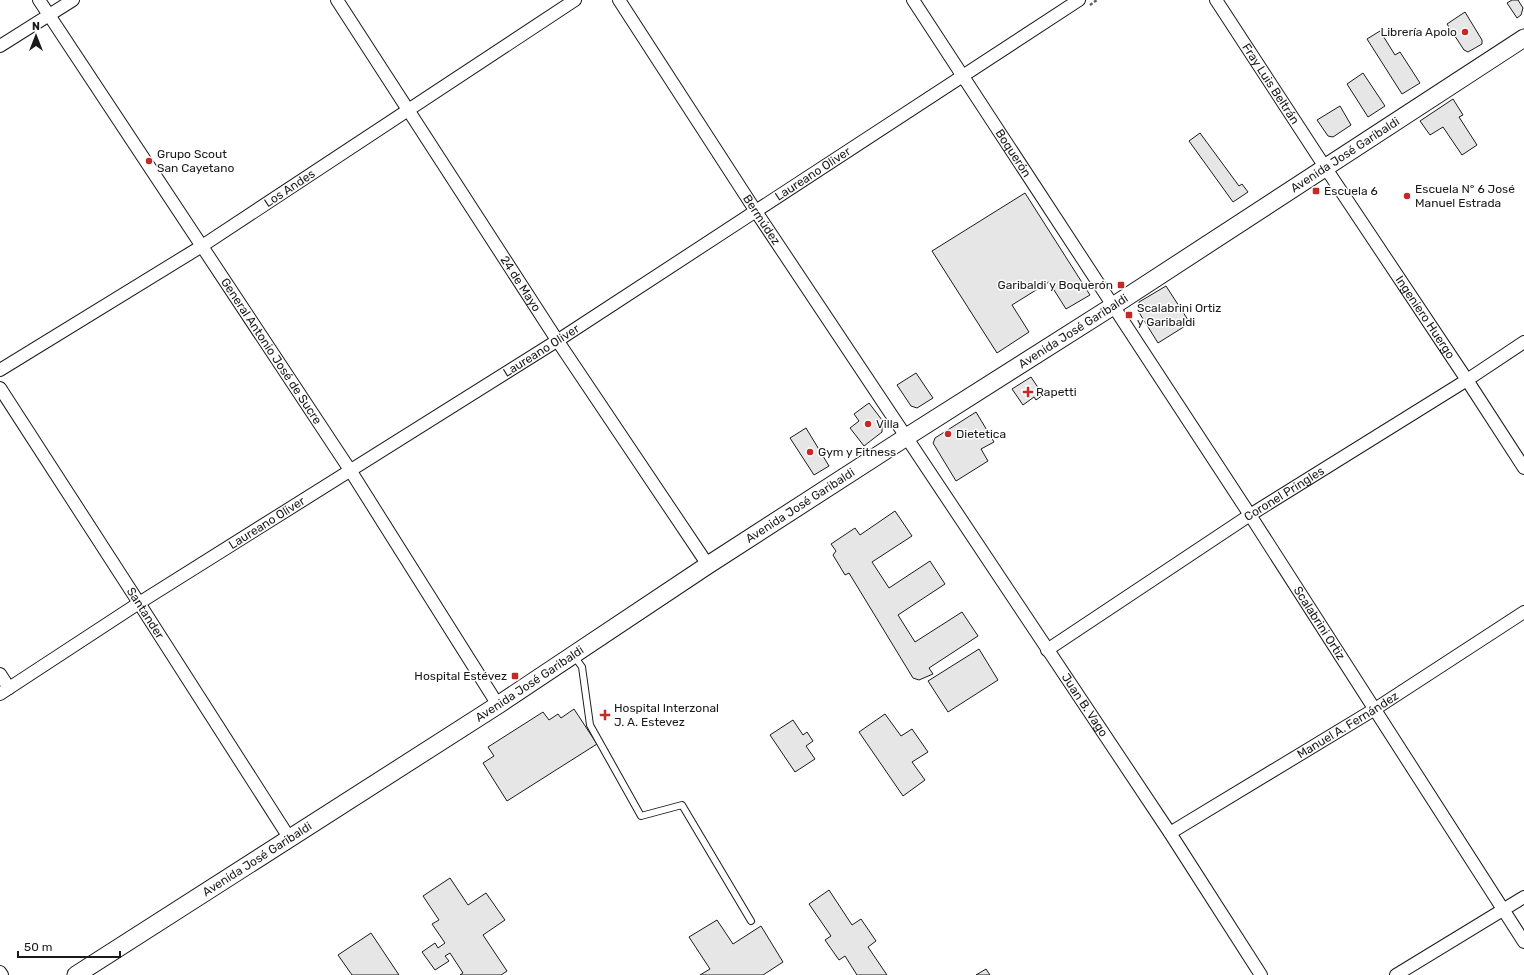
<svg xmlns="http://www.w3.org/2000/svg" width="1524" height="975" viewBox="0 0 1524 975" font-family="Rubik,sans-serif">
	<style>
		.building { fill: #e6e6e6; stroke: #1a1a1a }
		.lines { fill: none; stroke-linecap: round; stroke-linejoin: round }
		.lane-casing { stroke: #1a1a1a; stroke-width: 8 }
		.street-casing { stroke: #1a1a1a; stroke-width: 14 }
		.secondary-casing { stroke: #1a1a1a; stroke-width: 19 }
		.path { stroke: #5f5f5f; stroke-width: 2.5; stroke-dasharray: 3 2; stroke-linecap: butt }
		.lane { stroke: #fff; stroke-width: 6 }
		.street { stroke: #fff; stroke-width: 12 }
		.secondary { stroke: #fff; stroke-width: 17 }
		.poi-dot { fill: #c62828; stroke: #fff; stroke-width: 1.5 }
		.labels { text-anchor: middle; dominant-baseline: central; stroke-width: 3; stroke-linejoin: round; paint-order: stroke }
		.poi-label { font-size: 12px; fill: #1a1a1a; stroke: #fff; text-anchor: start }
		.street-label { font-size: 12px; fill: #1a1a1a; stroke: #fff }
	</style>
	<rect width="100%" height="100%" fill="#fff"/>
	<!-- building -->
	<g class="building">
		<polygon points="1512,0 1518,0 1523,8 1521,15 1517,18 1507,3"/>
		<polygon points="1465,12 1482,40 1482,44 1468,52 1464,50 1447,24"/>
		<polygon points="1380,31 1395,55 1400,52 1420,83 1402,94 1367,39"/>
		<polygon points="1363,73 1385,106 1368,117 1347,84"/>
		<polygon points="1453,99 1463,115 1459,117 1477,145 1462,155 1443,127 1430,135 1420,121"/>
		<polygon points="1340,106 1351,125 1333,137 1328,136 1317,120"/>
		<polygon points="1200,133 1239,186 1242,184 1248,192 1233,202 1189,141"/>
		<polygon points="1025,193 1090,295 1066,309 1049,282 1012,305 1029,332 997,353 932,251"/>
		<polygon points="1166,286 1190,323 1158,343 1140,314 1139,302"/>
		<polygon points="916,373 933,398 917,408 911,406 897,385"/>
		<polygon points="1031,377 1043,395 1036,400 1034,397 1023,405 1012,389"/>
		<polygon points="869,403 882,420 882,432 864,446 850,428 859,421 854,414"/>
		<polygon points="976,412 994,442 981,449 988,461 956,481 933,443 934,441 935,438"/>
		<polygon points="806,428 829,466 814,475 790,438"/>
		<polygon points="895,511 912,536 872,562 889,588 930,561 945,584 898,615 915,642 962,612 978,636 929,668 933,674 919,680 913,678 849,573 845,575 833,555 836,551 831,544 855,528 860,535"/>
		<polygon points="979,649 998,680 948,712 928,681"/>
		<polygon points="574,709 597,744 507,801 483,763 494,756 488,747 543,712 549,720 558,714 561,718"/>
		<polygon points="885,714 901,736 912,729 928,752 912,762 925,780 903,796 859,732"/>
		<polygon points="793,720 803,735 807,732 813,741 806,746 815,759 795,772 770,735"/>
		<polygon points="450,878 468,905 486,893 505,920 483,935 507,971 501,975 460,975 463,973 450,953 445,956 449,961 435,970 422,952 435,943 438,948 445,943 432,924 439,920 423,896"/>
		<polygon points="829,890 852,925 861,919 876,941 868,947 887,975 857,975 845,956 839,960 825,940 831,936 809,904"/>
		<polygon points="717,920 733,944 761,926 783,962 763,975 700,975 710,969 689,937"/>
		<polygon points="371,933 399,975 352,975 338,955"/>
		<polygon points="986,969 990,975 976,975"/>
	</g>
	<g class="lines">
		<defs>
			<polyline id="lane" points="574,656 582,667 590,725 641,816 682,805 751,921"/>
			<g id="street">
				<path id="s1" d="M39 0 350 470 498 705"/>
				<path id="s2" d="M337 0 557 340 708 565"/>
				<path id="s3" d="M619 0 755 210 1170 833 1261 975"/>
				<path id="s4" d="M913 0 1250 515 1524 942"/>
				<path id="s5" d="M1216 0 1325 167 1467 380 1524 468"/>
				<polyline points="0,46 73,0"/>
				<path id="s6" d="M0 370 202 246 575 0"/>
				<path id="s7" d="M0 388 139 603 290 839"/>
				<path id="s8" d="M1047 650 1250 515 1467 380 1524 342"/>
				<polyline points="0,674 9,688"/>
				<path id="s9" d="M0 694 139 603 563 337 1079 0"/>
				<path id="s10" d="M1170 833 1375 709 1524 612"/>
				<polyline points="0,972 2,975"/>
				<polyline points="1396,975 1524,897"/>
			</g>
			<g id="secondary">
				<path id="s11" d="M76 975 498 705 708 565 897 443 1113 306 1524 38"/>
			</g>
		</defs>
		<!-- lane casing -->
		<use href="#lane" class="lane-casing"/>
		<!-- street casing -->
		<use href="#street" class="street-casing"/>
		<!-- secondary casing -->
		<use href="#secondary" class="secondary-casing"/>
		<!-- path -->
		<polyline class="path" points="1090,5 1097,0"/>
		<!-- lane -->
		<use href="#lane" class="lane"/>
		<!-- street -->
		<use href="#street" class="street"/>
		<!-- secondary -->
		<use href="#secondary" class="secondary"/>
	</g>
	<!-- markers -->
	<g class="poi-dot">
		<circle cx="1465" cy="32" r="4"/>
		<circle cx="149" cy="161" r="4"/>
		<rect x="1312" y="187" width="8" height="8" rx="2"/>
		<circle cx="1407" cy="196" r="4"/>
		<rect x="1117" y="281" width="8" height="8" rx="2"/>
		<rect x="1125" y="311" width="8" height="8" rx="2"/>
		<path d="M1026 386h4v4h4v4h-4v4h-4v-4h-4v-4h4z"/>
		<circle cx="868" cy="424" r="4"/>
		<circle cx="948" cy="434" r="4"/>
		<circle cx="810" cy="452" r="4"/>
		<rect x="511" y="672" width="8" height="8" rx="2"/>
		<path d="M603 709h4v4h4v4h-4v4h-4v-4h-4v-4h4z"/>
	</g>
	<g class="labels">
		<!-- poi labels -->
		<g class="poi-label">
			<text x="1457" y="32" text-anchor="end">Librería Apolo</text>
			<text x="157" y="154">Grupo Scout<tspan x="157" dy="14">San Cayetano</tspan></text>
			<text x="1415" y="189">Escuela N° 6 José<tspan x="1415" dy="14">Manuel Estrada</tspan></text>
			<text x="1324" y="191">Escuela 6</text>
			<text x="1113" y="285" text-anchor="end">Garibaldi y Boquerón</text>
			<text x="1137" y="308">Scalabrini Ortiz<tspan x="1137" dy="14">y Garibaldi</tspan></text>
			<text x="1036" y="392">Rapetti</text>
			<text x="876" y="424">Villa</text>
			<text x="956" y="434">Dietetica</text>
			<text x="818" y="452">Gym y Fitness</text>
			<text x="507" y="676" text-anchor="end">Hospital Estévez</text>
			<text x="614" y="708">Hospital Interzonal<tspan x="614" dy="14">J. A. Estevez</tspan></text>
		</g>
		<!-- street labels -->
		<g class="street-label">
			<text stroke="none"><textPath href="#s5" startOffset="100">Fray Luis Beltrán</textPath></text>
			<text stroke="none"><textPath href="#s4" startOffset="183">Boquerón</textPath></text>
			<text stroke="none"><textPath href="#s11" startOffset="1511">Avenida José Garibaldi</textPath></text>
			<text stroke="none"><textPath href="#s9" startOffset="965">Laureano Oliver</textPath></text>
			<text stroke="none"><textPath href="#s6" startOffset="342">Los Andes</textPath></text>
			<text stroke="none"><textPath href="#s3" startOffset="262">Bermúdez</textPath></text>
			<text stroke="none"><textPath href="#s2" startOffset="338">24 de Mayo</textPath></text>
			<text stroke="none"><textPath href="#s5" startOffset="380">Ingeniero Huergo</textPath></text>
			<text stroke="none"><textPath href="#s11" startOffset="1187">Avenida José Garibaldi</textPath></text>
			<text stroke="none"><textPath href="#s9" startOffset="641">Laureano Oliver</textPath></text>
			<text stroke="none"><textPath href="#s1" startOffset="421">General Antonio José de Sucre</textPath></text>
			<text stroke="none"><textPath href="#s8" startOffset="284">Coronel Pringles</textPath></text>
			<text stroke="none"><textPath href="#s11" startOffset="863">Avenida José Garibaldi</textPath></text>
			<text stroke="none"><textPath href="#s9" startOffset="317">Laureano Oliver</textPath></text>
			<text stroke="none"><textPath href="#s7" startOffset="268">Santander</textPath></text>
			<text stroke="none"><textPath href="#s4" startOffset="744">Scalabrini Ortiz</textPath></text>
			<text stroke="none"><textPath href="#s11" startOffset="539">Avenida José Garibaldi</textPath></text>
			<text stroke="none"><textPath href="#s3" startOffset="845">Juan B. Vago</textPath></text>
			<text stroke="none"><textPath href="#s10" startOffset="208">Manuel A. Fernández</textPath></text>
			<text stroke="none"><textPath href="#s11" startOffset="215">Avenida José Garibaldi</textPath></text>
		</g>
	</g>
	<!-- north arrow -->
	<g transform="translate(36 36)" stroke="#ffffff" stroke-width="3" paint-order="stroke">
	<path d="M0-3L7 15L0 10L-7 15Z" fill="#1a1a1a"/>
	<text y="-6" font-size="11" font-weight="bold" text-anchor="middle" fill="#1a1a1a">N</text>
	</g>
	<!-- scale -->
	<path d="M18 951v6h102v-6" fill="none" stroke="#1a1a1a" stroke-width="2"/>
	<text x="24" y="951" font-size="12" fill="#1a1a1a" stroke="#ffffff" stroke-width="3" paint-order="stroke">50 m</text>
</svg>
